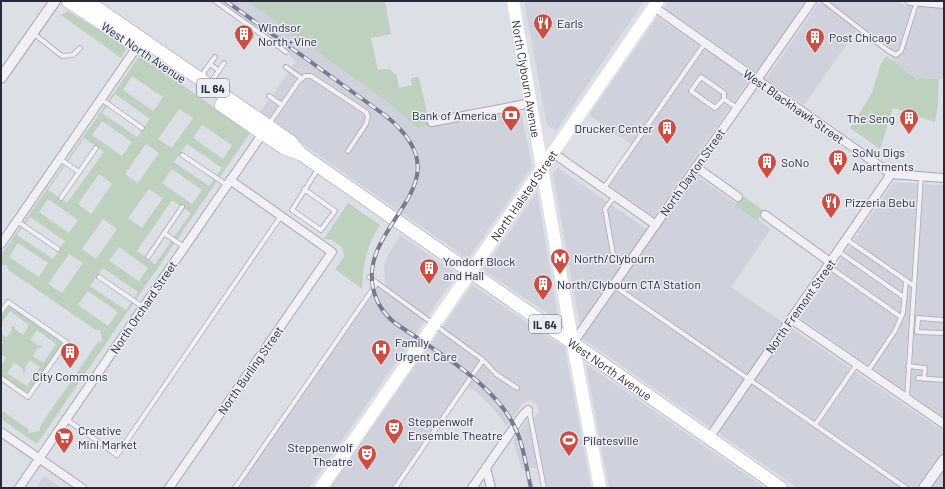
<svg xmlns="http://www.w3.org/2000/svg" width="945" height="489" viewBox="0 0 945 489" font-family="Barlow,sans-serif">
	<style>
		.built { fill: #cfd1dc }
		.green { fill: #bed1be; fill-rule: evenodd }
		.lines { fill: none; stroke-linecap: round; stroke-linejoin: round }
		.service-casing { stroke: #a6a8b4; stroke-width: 5.5 }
		.minor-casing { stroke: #a6a8b4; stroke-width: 10 }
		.tertiary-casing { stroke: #a6a8b4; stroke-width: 12 }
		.primary-casing { stroke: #9da0b3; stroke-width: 14 }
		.service { stroke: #f0f0f5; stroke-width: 4 }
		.minor { stroke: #f0f0f5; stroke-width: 8 }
		.tertiary { stroke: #f0f0f5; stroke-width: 10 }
		.secondary { stroke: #fff; stroke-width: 12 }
		.primary { stroke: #fff; stroke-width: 13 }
		.rail-casing { stroke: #777a90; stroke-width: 4 }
		.rail { stroke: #eceef5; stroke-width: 2.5; stroke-dasharray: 8; stroke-linecap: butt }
		.labels { text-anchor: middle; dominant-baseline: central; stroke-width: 3; stroke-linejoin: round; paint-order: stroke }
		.shield { fill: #eceef5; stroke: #626474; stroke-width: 1 }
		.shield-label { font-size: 11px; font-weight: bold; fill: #27293d }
		.poi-label { font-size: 12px; fill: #27293d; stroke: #eceef5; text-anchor: start }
		.street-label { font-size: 12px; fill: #27293d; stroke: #eceef5 }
	</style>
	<rect width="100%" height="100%" fill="#dddfe7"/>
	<!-- built -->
	<g class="built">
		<polygon points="217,1 247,1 387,102 410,121 416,128 521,111 532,166 468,259 259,114 296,61 289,55 290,53"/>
		<polygon points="524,1 644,1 556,131 547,125"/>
		<polygon points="669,1 806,1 756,72 664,8"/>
		<polygon points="820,1 898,1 905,6 944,8 944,79 920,78 919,80 891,60 892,57 857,30 804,105 766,79"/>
		<polygon points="657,17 749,80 654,217 607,184 633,146 589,115"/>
		<polygon points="558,168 654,234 696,175 771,229 731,287 944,432 944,488 798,488 582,338 553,174"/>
		<polygon points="894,182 944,185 944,417 800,318"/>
		<polygon points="537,192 558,317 559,321 483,270"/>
		<polygon points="400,235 457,274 309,488 236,488 377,283 385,289 384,267 387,257"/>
		<polygon points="472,285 565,348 591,488 544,488 540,467 522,470 513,441 526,422 538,414 539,411 536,404 530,400 524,402 506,426 497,413 480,395 466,385 395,488 329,488"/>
		<polygon points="586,364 765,488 609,488"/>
		<polygon points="44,476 61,488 36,488"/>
	</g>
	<!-- green -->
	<g class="green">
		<polygon points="247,1 385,1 391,34 371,38 378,70 390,69 397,76 399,88 412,85 411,78 419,77 430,126 416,128 410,121 387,102"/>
		<polygon points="68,11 125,46 126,50 121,58 61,15"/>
		<path d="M140 55 250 133 37 444 1 419V410L28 429 29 433 40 431V426L98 342 102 341 100 330H96L8 270 7 265 1 266V255ZM132 76 163 97 153 111 123 90ZM115 94 150 119 137 137 102 113ZM179 109 193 118 172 148 158 139ZM102 121 132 142 122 156 92 135ZM202 125 232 145 223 159 193 138ZM84 138 104 152 67 203 48 190ZM146 144 159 153 138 183 125 174ZM187 144 222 168 209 186 174 162ZM172 169 202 190 192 204 162 183ZM99 174 112 184 91 214 78 204ZM149 189 163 198 142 228 128 218ZM48 199 78 220 69 233 39 212ZM172 200 191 213 155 264 137 251ZM30 217 65 241 53 259 17 235ZM103 219 117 229 96 259 82 249ZM18 243 48 263 39 277 9 257ZM119 247 148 268 139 281 109 261ZM69 254 83 263 62 293 48 284ZM103 268 138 292 126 310 90 286ZM88 291 118 312 108 326 78 305Z"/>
		<polygon points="886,56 918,80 920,78 939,79 938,104 935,122 893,108 880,149 850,128 872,93 881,63"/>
		<polygon points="742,195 764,211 757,221 735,205"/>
		<path d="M348 203 380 225C367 245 363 264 362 289L335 269 344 257 343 248 332 240 324 239Z"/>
		<path d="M8 302 66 342 28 397 1 378V366L6 358 1 354V345L4 342 1 340V334L7 337 12 330 11 327 14 326 15 329 23 335 29 325 10 311 1 324V312ZM37 330 56 344 43 363 33 356 38 348H42L41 345H38L30 340ZM30 360 40 367 27 386 7 373 14 363 22 368 23 372 26 371 25 368Z"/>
	</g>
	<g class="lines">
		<defs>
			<g id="service">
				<polyline points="215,1 286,52"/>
				<polyline points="824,1 887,50 896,55 901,51 917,1"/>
				<polyline points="33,33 62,56 73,55 80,48"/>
				<polyline points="210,64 219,71"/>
				<polyline points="286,67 301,78"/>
				<polygon points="701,77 724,93 724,99 715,108 691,91"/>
				<polyline points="204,78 204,72 215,57"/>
				<polyline points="207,81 213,79 224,63"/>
				<polyline points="269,96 282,105"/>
				<polyline points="101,99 142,128"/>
				<polyline points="724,99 737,108"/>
				<polyline points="269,124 298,82 305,76 311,76 366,112 368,116 366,124 348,151"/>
				<polyline points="182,155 227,185"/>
				<polyline points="60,159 79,172"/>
				<polyline points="604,188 705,43"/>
				<polyline points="304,189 335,211 321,230 292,210 318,169"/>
				<polyline points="615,196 605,209 613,254 627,265"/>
				<polyline points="61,198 96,148"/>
				<polyline points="17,221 58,249"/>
				<polyline points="164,233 184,247"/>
				<polyline points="846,239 914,286"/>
				<polyline points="838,251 905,298"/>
				<polyline points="148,257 182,207"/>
				<polyline points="828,266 901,317"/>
				<polyline points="99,277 143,307"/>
				<polyline points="369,277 483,360 496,374 517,388"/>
				<polyline points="613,285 906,488"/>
				<polyline points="1,312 8,302 66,342 28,397 1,378"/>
				<polyline points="944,320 918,318 917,332 944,333"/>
				<polyline points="908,366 925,368 924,379"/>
				<polyline points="868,371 895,331 903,313 906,281"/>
				<polyline points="918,378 944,380"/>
				<polyline points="907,398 921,177"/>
				<polyline points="529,410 544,488"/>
				<polyline points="66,419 117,455 281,216"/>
				<polyline points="815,425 857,364"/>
				<polyline points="235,488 377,283"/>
				<polyline points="395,488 483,360"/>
			</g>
			<g id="minor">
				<polyline points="910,1 944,4"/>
				<polyline points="654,7 891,174 944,178"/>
				<polyline points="432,122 531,103"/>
				<polyline points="553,153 656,225"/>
				<polyline points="696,167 738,197"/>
				<polyline points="765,215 830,262"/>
				<polyline points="1,244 139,44"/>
				<polyline points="791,319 944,424"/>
				<polyline points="573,343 812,1"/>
				<polyline points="1,432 82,488"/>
				<polyline points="709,438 891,174"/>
				<polyline points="486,468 491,488"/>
				<polyline points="19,488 265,130"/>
				<polyline points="169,488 332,252 230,180"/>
				<polyline points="472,488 522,416 528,410"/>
			</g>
			<g id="tertiary">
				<polyline points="1,78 55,1"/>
				<polyline points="924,488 944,460"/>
			</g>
			<g id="primary">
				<polyline points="68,1 141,49"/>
				<path id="s3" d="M87 1 290 141 301 154 781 488"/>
				<polyline points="221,105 284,148 301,154"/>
			</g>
		</defs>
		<!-- service casing -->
		<use href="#service" class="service-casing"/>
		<!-- minor casing -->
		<use href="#minor" class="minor-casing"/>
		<!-- tertiary casing -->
		<use href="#tertiary" class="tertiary-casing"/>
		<!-- primary casing -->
		<use href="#primary" class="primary-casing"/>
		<!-- service -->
		<use href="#service" class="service"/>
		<!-- minor -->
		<use href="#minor" class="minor"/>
		<!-- tertiary -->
		<use href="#tertiary" class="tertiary"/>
		<!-- secondary -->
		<g class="secondary">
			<path id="s1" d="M513 1 568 317 600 488"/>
			<path id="s2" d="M321 488 658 1"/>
		</g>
		<!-- primary -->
		<use href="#primary" class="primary"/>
		<defs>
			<path id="rail" d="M226 1 386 116C470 184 359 221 373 288 376 302 384 314 395 323 438 353 501 386 519 437 525 454 527 471 531 488"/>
		</defs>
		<!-- rail casing -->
		<use href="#rail" class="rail-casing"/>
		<!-- rail -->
		<use href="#rail" class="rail"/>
	</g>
	<!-- icons -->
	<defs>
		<symbol id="restaurant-pin" viewBox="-11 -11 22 30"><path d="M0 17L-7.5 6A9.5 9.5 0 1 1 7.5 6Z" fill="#cd4e41" stroke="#eceef5"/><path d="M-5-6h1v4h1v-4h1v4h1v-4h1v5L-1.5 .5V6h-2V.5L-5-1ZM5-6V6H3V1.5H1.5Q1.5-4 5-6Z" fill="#fff"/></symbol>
		<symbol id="building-pin" viewBox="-11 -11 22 30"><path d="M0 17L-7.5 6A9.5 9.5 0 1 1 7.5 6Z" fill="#cd4e41" stroke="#eceef5"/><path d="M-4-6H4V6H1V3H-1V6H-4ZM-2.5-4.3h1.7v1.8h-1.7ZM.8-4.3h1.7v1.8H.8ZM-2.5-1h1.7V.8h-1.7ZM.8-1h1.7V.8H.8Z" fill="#fff"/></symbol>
		<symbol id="bank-pin" viewBox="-11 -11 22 30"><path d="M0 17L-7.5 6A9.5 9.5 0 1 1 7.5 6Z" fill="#cd4e41" stroke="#eceef5"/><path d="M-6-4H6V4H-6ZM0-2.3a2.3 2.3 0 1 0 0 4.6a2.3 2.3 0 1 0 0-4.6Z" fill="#fff"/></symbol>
		<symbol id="metro-pin" viewBox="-11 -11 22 30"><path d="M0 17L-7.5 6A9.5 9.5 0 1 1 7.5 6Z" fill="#cd4e41" stroke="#eceef5"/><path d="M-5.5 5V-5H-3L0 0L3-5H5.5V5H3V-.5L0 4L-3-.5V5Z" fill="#fff"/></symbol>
		<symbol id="hospital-pin" viewBox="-11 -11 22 30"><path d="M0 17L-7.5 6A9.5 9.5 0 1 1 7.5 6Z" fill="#cd4e41" stroke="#eceef5"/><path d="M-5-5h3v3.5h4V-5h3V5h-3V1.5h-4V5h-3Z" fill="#fff"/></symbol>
		<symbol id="theatre-pin" viewBox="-11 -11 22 30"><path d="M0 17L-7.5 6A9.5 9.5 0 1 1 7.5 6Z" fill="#cd4e41" stroke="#eceef5"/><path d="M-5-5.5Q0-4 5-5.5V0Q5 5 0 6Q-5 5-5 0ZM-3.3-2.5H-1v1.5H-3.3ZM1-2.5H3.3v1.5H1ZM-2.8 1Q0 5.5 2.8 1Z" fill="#fff"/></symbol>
		<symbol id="supermarket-pin" viewBox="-11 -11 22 30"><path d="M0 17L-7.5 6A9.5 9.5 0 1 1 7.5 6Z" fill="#cd4e41" stroke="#eceef5"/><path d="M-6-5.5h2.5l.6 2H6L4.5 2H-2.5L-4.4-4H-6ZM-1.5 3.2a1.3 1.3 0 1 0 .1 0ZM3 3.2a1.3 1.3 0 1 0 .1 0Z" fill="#fff"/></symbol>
		<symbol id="stadium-pin" viewBox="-11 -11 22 30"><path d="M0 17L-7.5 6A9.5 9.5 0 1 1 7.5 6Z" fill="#cd4e41" stroke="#eceef5"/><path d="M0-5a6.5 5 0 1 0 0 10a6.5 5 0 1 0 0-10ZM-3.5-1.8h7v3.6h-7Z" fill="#fff"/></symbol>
	</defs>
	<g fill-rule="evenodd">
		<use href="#restaurant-pin" x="532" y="12" width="22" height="30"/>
		<use href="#building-pin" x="233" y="23" width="22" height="30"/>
		<use href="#building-pin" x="804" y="26" width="22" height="30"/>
		<use href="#bank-pin" x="500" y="104" width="22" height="30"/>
		<use href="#building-pin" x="898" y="107" width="22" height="30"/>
		<use href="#building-pin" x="656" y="117" width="22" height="30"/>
		<use href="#building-pin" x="827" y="148" width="22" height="30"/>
		<use href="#building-pin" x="756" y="151" width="22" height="30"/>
		<use href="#restaurant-pin" x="820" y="191" width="22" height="30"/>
		<use href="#metro-pin" x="549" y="247" width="22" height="30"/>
		<use href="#building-pin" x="418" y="257" width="22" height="30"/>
		<use href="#building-pin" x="532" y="273" width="22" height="30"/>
		<use href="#hospital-pin" x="370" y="338" width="22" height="30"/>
		<use href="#building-pin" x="59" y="341" width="22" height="30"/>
		<use href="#theatre-pin" x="383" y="417" width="22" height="30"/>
		<use href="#supermarket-pin" x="53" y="426" width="22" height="30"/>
		<use href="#stadium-pin" x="558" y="429" width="22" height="30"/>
		<use href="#theatre-pin" x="356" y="443" width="22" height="30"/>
	</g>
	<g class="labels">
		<!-- shield labels -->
		<g class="shield">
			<rect x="197" y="79" width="32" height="18" rx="3"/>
			<rect x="529" y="315" width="32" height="18" rx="3"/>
		</g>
		<g class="shield-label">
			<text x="213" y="88">IL 64</text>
			<text x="545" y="324">IL 64</text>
		</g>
		<!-- poi labels -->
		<g class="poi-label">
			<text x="557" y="23">Earls</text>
			<text x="258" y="27">Windsor<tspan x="258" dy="14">North+Vine</tspan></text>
			<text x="829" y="37">Post Chicago</text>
			<text x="497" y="115" text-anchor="end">Bank of America</text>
			<text x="895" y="118" text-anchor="end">The Seng</text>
			<text x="653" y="128" text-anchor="end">Drucker Center</text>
			<text x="852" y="152">SoNu Digs<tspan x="852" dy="14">Apartments</tspan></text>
			<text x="781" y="162">SoNo</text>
			<text x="845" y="202">Pizzeria Bebu</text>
			<text x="574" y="258">North/Clybourn</text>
			<text x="443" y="261">Yondorf Block<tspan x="443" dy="14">and Hall</tspan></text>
			<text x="557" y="284">North/Clybourn CTA Station</text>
			<text x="395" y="342">Family<tspan x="395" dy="14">Urgent Care</tspan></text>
			<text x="70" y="376" text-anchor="middle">City Commons</text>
			<text x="408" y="421">Steppenwolf<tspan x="408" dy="14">Ensemble Theatre</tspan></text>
			<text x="78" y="430">Creative<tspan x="78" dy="14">Mini Market</tspan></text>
			<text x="583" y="440">Pilatesville</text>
			<text x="353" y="447" text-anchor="end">Steppenwolf<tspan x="353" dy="14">Theatre</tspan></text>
		</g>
		<!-- street labels -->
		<g class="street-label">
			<text transform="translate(144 52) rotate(34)">West North Avenue</text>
			<text stroke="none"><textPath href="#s1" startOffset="79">North Clybourn Avenue</textPath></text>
			<text transform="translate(794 106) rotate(35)">West Blackhawk Street</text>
			<text transform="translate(692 172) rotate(-55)">North Dayton Street</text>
			<text stroke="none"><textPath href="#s2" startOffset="356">North Halsted Street</textPath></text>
			<text transform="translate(800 306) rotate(-55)">North Fremont Street</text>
			<text transform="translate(143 307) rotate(-56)">North Orchard Street</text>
			<text stroke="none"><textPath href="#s3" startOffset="640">West North Avenue</textPath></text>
			<text transform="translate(250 370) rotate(-55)">North Burling Street</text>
		</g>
	</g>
	<!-- border -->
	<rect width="945" height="489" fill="none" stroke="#27293d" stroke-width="4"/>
</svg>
